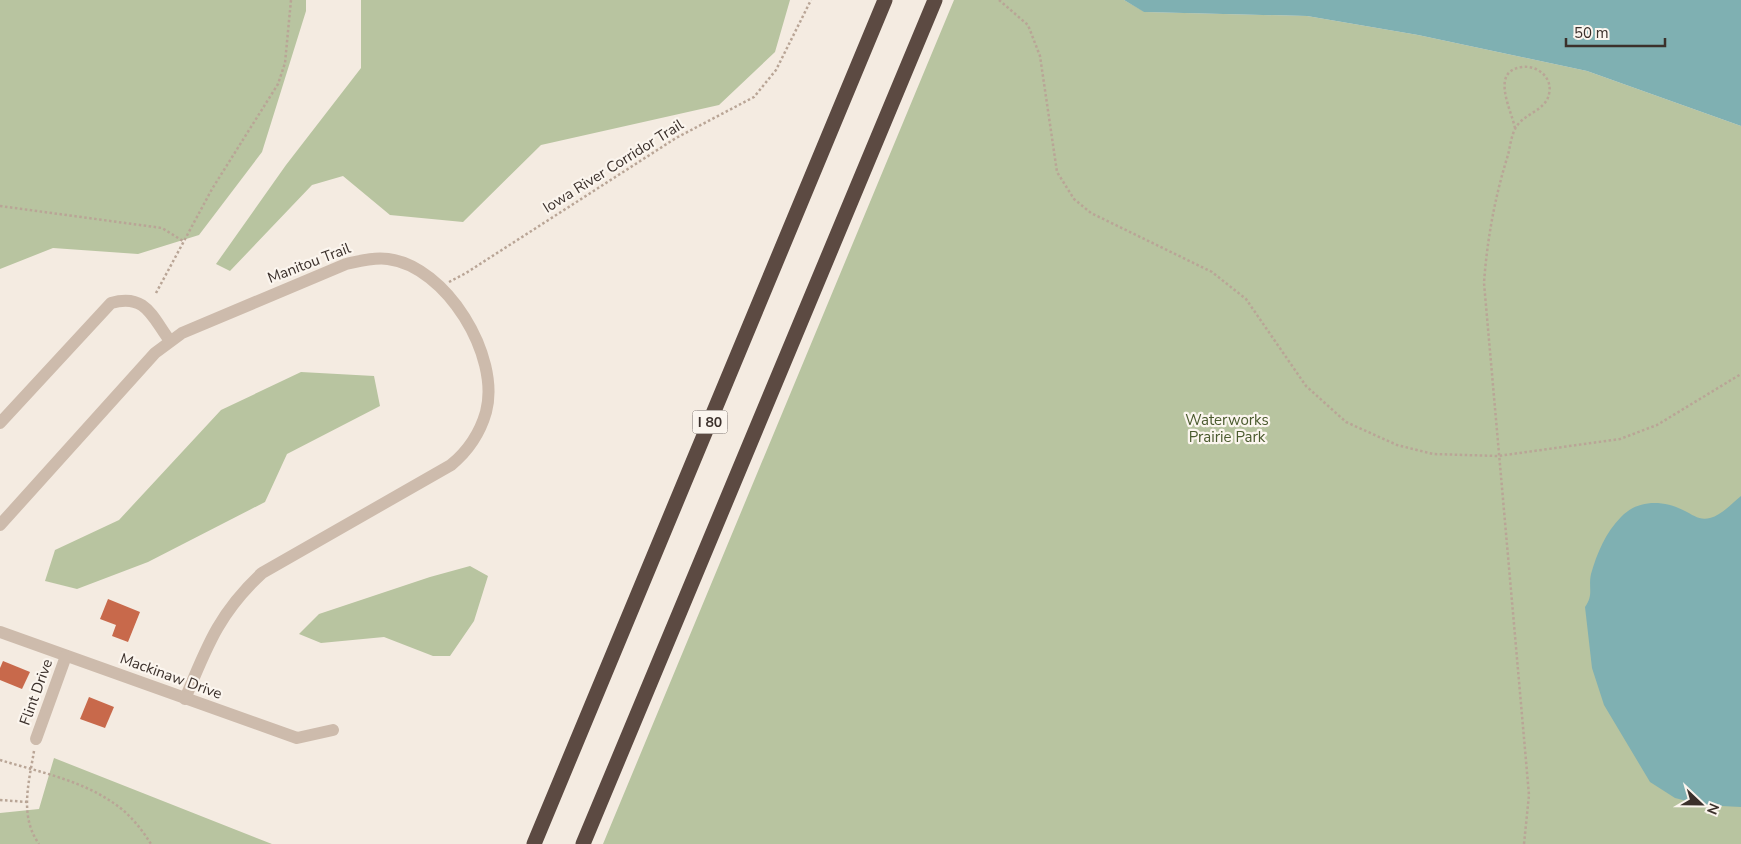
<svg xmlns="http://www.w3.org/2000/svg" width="1741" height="844" viewBox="0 0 1741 844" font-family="'Nunito Sans',sans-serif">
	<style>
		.green { fill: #b8c4a0 }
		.water { fill: #7fb0b2 }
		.building { fill: #c8694b }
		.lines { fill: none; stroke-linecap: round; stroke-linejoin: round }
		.path { stroke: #b9a596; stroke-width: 2.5; stroke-dasharray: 2.5 2.5; stroke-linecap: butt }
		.minor { stroke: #cdbbac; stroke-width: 12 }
		.motorway { stroke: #5c4a42; stroke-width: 15 }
		.labels { text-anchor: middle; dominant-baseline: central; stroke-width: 4.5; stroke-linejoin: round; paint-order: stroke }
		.shield { fill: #fbf5ee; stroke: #756b66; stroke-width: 1 }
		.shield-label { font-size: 14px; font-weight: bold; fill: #3b302b }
		.street-label { font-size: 15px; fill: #3b302b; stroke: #fbf5ee }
		.park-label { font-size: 15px; fill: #4a5a2e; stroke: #fbf5ee }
	</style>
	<rect width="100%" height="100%" fill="#f4ebe1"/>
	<!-- green -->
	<g class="green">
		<polygon points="0,0 306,0 306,11 262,152 199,235 138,254 53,248 0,269"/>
		<polygon points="361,0 790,0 775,52 719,105 541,145 463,222 390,215 343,176 312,185 230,271 216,264 286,165 361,68"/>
		<polygon points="954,0 1124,0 1145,12 1307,16 1418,35 1587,71 1741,126 1741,844 603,844"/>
		<polygon points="301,372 374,376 380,406 287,454 265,502 148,562 77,589 45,581 55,550 119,520 221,410"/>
		<polygon points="470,566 488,576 474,621 450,656 433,656 384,637 321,643 299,634 319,614 430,577"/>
		<polygon points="54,758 272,844 0,844 0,813 39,809"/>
	</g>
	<!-- water -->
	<g class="water">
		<polygon points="1124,0 1741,0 1741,126 1587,71 1418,35 1307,16 1144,12"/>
		<path d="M1741 496V807L1702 805 1675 798 1650 782 1604 705 1592 668 1585 607C1594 594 1588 588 1591 574 1597 553 1606 532 1621 517 1638 499 1664 500 1685 511 1693 515 1700 521 1710 518 1722 515 1732 503 1741 496Z"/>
	</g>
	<!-- building -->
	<g class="building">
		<polygon points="108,599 140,612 128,642 112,636 116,625 100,619"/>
		<polygon points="3,661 30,672 22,689 0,680 0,668"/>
		<polygon points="89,697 114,707 105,728 80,719"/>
	</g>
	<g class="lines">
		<!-- path -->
		<g class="path">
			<polyline points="999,0 1028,25 1040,56 1057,172 1074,199 1091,213 1212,272 1246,299 1306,386 1346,422 1397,445 1433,454 1498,456 1620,439 1657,425 1741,374"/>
			<path d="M1515 128C1511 109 1490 71 1522 67 1538 65 1553 78 1549 94 1546 111 1522 114 1515 129 1511 137 1510 147 1508 155 1495 196 1487 240 1484 283L1529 795 1524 844"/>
			<polyline points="0,206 162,228 183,241"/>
			<polyline points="449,282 466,273 676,138 754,97 776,70 811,0"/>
			<polyline points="156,293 212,189 278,84 285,63 291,0"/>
			<path d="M34 751C29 782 19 816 39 844"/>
			<path d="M0 760C36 771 80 780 112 802 128 812 141 828 151 844"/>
			<polyline points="0,800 27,802"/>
		</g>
		<!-- minor -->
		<g class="minor">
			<path d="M0 423 111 303C146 293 152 317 170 341"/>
			<path d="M0 525 155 353 182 333 346 264C360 261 374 257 388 259 446 266 501 356 486 412 480 433 468 451 451 465L262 573C219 613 207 646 185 699"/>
			<polyline points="0,632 297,738 333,730"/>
			<polyline points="36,739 66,656"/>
		</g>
		<!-- motorway -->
		<g class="motorway">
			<polyline points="534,844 885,0"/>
			<polyline points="583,844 935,0"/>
		</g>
	</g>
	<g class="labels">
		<!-- shield labels -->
		<rect class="shield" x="692.5" y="410.5" width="35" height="23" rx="4"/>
		<g class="shield-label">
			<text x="710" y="422">I 80</text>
		</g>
		<!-- street labels -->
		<g class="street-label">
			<text transform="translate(613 166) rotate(-32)">Iowa River Corridor Trail</text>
			<text transform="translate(309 263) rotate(-21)">Manitou Trail</text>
			<text transform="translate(171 676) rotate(20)">Mackinaw Drive</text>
			<text transform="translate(36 692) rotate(-70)">Flint Drive</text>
		</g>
		<!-- park labels -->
		<g class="park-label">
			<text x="1227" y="420">Waterworks<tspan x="1227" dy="17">Prairie Park</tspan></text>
		</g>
	</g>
	<!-- north arrow -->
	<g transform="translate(1701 804) rotate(112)" stroke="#fbf5ee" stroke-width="4" paint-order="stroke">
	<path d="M0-4L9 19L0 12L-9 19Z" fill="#3b302b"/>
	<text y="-8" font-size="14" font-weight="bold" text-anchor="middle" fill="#3b302b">N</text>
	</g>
	<!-- scale -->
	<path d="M1566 38v8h99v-8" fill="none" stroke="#3b302b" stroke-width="2.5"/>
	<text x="1574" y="38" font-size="15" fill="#3b302b" stroke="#fbf5ee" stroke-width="4" paint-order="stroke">50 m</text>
</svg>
